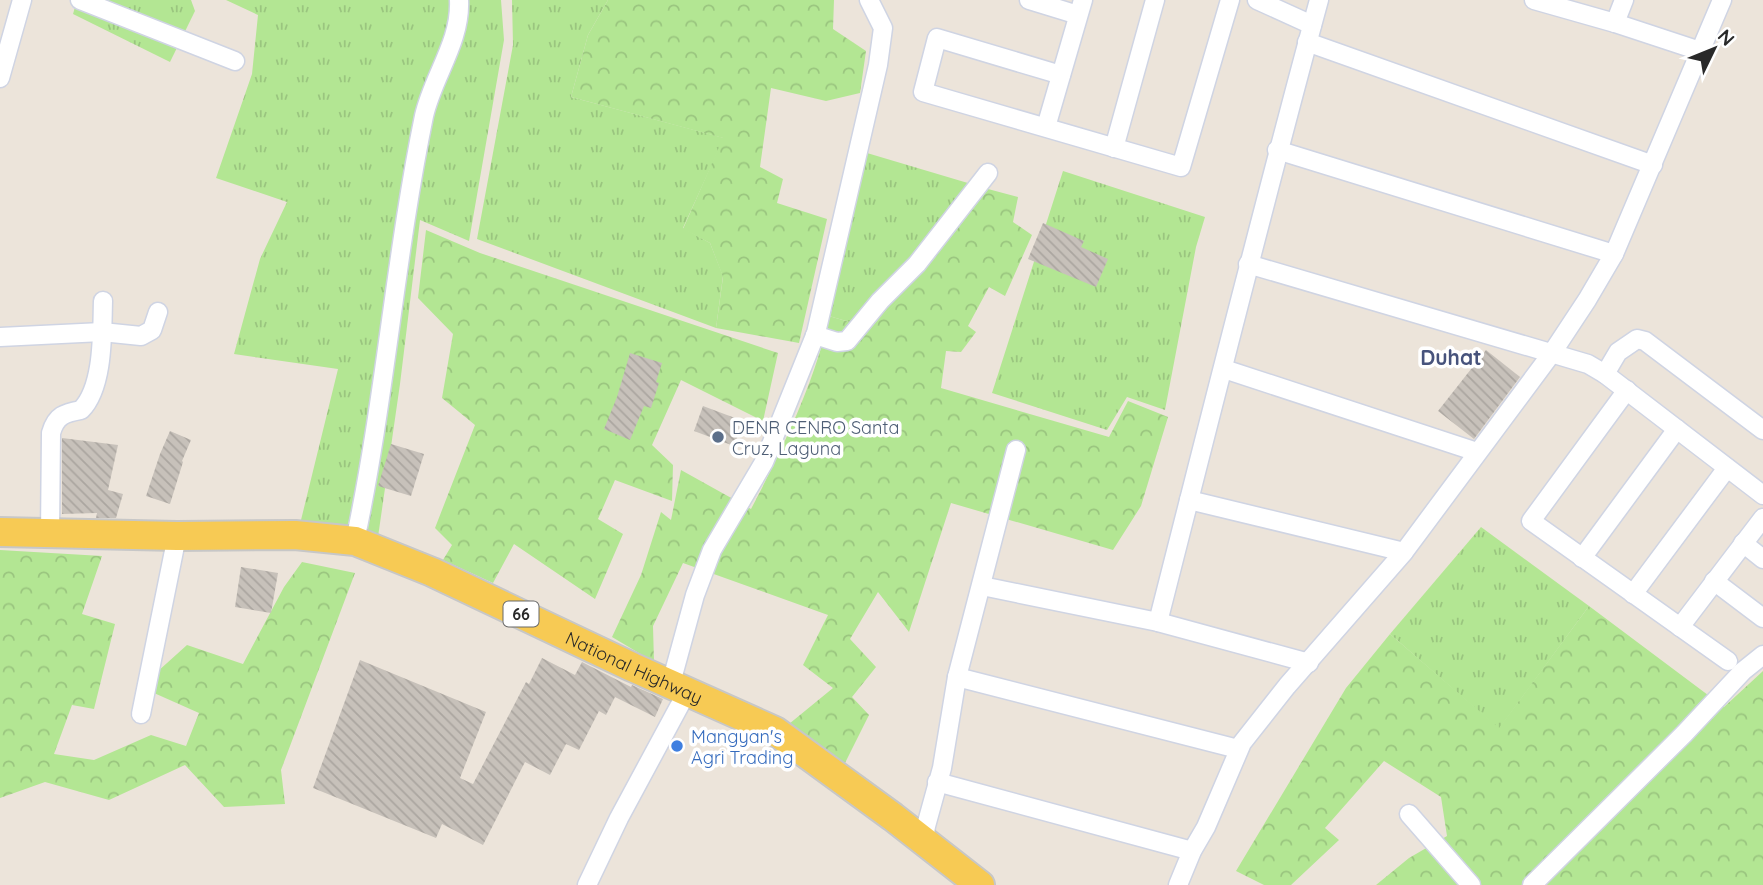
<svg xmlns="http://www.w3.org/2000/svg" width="1763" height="885" viewBox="0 0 1763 885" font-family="Quicksand,sans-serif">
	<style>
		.grass { fill: url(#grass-tufts) }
		.forest { fill: url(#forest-crowns) }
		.building { fill: url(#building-back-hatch) }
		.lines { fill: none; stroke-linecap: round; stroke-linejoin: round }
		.street-casing { stroke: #cfd4e3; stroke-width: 21 }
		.primary-casing { stroke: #c7c7c7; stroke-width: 32 }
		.street { stroke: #fff; stroke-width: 18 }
		.primary { stroke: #f7ca54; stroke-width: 28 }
		.service-dot { fill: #5c6f8a; stroke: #fff; stroke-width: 2.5 }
		.shop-dot { fill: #3f7fe0; stroke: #fff; stroke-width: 2.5 }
		.labels { text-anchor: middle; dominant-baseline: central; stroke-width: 7; stroke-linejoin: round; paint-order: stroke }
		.shield { fill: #fff; stroke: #696969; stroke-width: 2 }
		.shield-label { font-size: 16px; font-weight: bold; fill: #292929 }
		.service-label { font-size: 18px; fill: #4e5e75; stroke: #fff; text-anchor: start }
		.street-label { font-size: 18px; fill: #292929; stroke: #fff }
		.shop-label { font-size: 18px; fill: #366cbe; stroke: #fff; text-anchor: start }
		.quarter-label { font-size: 21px; font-weight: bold; fill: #47537c; stroke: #fff }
	</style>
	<defs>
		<pattern id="grass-tufts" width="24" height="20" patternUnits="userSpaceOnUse" patternTransform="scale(1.75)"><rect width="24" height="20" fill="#b3e693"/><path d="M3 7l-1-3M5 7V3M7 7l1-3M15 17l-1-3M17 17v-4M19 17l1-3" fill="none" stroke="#9ac57f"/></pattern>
		<pattern id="forest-crowns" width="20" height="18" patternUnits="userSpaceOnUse" patternTransform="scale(1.75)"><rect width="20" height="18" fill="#b3e693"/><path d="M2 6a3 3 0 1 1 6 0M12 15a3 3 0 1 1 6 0" fill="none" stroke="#9ac57f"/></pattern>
		<pattern id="building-back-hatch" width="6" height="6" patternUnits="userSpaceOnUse" patternTransform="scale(1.75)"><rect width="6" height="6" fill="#c7c1ba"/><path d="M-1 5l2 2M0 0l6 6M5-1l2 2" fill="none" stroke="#aba6a0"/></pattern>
	</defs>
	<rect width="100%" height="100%" fill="#ece4da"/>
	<!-- grass -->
	<g class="grass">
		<polygon points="77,0 191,0 195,11 170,62 73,14"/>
		<polygon points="226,0 501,0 504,40 469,241 420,220 400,384 378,537 301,520 338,369 234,354 260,259 287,202 216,178 252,74 258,15"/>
		<polygon points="512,0 608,0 588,35 571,97 724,138 683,228 710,243 723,276 716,328 477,239 513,45"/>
		<polygon points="867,153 988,189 915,285 870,328 829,316"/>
		<polygon points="1063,171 1205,217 1196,247 1165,410 1127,397 1107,430 992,393"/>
		<polygon points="1481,527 1589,606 1499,729 1390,634"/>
	</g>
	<!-- forest -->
	<g class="forest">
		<polygon points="608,0 834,0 833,29 866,51 860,93 826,101 771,88 760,167 783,179 777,203 827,219 799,343 716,328 723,277 710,243 683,229 723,138 571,97 588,35"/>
		<path d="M988 189 1018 197 1013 222 1032 235 1005 296 989 287 968 326 976 332 961 352 946 351 941 388 1109 437 1128 401 1168 417 1141 506 1113 550 951 503 909 632 878 592 850 639 876 667 852 697 869 715 845 763 789 724 833 688 803 665 828 615 683 563 653 626 654 662 612 637 641 575 661 512 671 520 681 470 751 509C782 450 816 380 829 316L870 328 915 284Z"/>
		<polygon points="426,230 480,253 778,353 763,421 681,380 652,445 673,465 672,501 615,480 598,519 623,534 595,599 514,544 493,583 443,560 452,545 435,528 475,425 442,398 453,334 418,298"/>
		<polygon points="0,550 102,556 82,614 115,624 94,709 72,705 54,754 94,760 151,735 186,746 199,713 154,693 157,672 187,645 243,664 284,587 302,562 355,573 281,770 285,804 224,807 185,765 109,800 45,782 0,798"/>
		<polygon points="1589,606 1724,707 1763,671 1763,885 1376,885 1409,858 1447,836 1441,797 1384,761 1325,828 1339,840 1291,885 1264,885 1236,871 1346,688 1390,634 1499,728"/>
	</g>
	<!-- building -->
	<g class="building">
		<polygon points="1043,223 1084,241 1081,247 1108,259 1096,287 1028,259"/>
		<polygon points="1486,350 1520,377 1474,439 1438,411"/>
		<polygon points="630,353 662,363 656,382 659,383 651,408 644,406 630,440 604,429 617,397"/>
		<polygon points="703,406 743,421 734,446 694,431"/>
		<polygon points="170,431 191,440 182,461 183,462 170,504 146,496 160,454"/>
		<polygon points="62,438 118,445 108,490 123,494 116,518 96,518 97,513 62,514"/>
		<polygon points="391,444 424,454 411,496 378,486"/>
		<polygon points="241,567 278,573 271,613 235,607"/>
		<polygon points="542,658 575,675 582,662 631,687 632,685 663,699 655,717 615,697 606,715 599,711 579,750 566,744 550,775 525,762 483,845 442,824 436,838 313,788 360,660 486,712 460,778 473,784 526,682 529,684"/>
	</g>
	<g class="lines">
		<defs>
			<g id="street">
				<polyline points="80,0 235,61"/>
				<polyline points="1029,0 1078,15"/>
				<polyline points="1257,0 1312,25"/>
				<polyline points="1534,0 1615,23 1700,51"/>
				<polyline points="1615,23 1624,0"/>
				<polyline points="1307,42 1653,165"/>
				<polyline points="1061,75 937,38 923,92 1181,167 1230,0"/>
				<polyline points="0,78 22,0"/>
				<polyline points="1046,127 1083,0"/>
				<polyline points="1114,148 1155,0"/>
				<polyline points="1277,150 1614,254"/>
				<polyline points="1248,264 1588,364 1605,374 1618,352 1637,339 1645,341 1763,430"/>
				<polyline points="815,335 837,342 847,341 880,301 917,264 988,173"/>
				<polyline points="0,337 102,332 141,336 152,330 158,312"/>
				<polyline points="1224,369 1477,452"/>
				<polyline points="1605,374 1763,495"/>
				<polyline points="1627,390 1531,521 1728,661"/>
				<polyline points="1189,500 1404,552"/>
				<path d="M50 534 51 433C56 415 65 413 81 410 104 387 102 332 103 301"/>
				<path d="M355 541C385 400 395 257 424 116 433 76 461 42 459 0"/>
				<polyline points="1743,543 1763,559"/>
				<polyline points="1582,558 1677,429"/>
				<polyline points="1714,581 1763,618"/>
				<polyline points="982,586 1158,622 1309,663"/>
				<polyline points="1633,594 1727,468"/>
				<path d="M1158 622C1211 414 1263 206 1319 0"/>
				<polyline points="1680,627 1763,518"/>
				<polyline points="957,677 1238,749"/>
				<polyline points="671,683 695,595 712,550 764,462 816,333 878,65 883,28 869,0"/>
				<polyline points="141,714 177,536"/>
				<polyline points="937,782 1192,851"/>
				<polyline points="1409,814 1471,885"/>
				<polyline points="924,843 926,826 942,768 957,677 1016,450"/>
				<polyline points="587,885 619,818 688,690"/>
				<polyline points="1178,885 1192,851 1206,827 1242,743 1287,686 1404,552 1552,353 1587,300 1614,254 1722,0"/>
				<polyline points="1532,885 1684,734 1743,671 1763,655"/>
			</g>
			<g id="primary">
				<path id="s1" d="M0 532 177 536 295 535 355 541 432 572 632 667 775 731 893 817 980 885"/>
			</g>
		</defs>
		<!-- street casing -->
		<use href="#street" class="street-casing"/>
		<!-- primary casing -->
		<use href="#primary" class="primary-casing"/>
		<!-- street -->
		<use href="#street" class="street"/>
		<!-- primary -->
		<use href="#primary" class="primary"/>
	</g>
	<!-- markers -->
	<circle class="service-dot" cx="718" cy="437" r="7"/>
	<circle class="shop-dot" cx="677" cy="746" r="7"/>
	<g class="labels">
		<!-- shield labels -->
		<rect class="shield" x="503.5" y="601.5" width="35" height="25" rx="5"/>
		<g class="shield-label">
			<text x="521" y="614">66</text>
		</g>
		<!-- service labels -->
		<g class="service-label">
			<text x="732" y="427">DENR CENRO Santa<tspan x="732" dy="21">Cruz, Laguna</tspan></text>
		</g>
		<!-- street labels -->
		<g class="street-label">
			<text stroke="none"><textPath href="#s1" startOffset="662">National Highway</textPath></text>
		</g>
		<!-- shop labels -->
		<g class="shop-label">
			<text x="691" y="736">Mangyan's<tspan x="691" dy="21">Agri Trading</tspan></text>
		</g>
		<!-- quarter labels -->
		<g class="quarter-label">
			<text x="1451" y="357">Duhat</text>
		</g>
	</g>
	<!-- north arrow -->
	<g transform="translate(1714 49) rotate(47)" stroke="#ffffff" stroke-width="5" paint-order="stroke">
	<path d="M0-5L12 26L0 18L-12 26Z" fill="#292929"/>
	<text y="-10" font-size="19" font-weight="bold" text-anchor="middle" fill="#292929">N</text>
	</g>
</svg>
